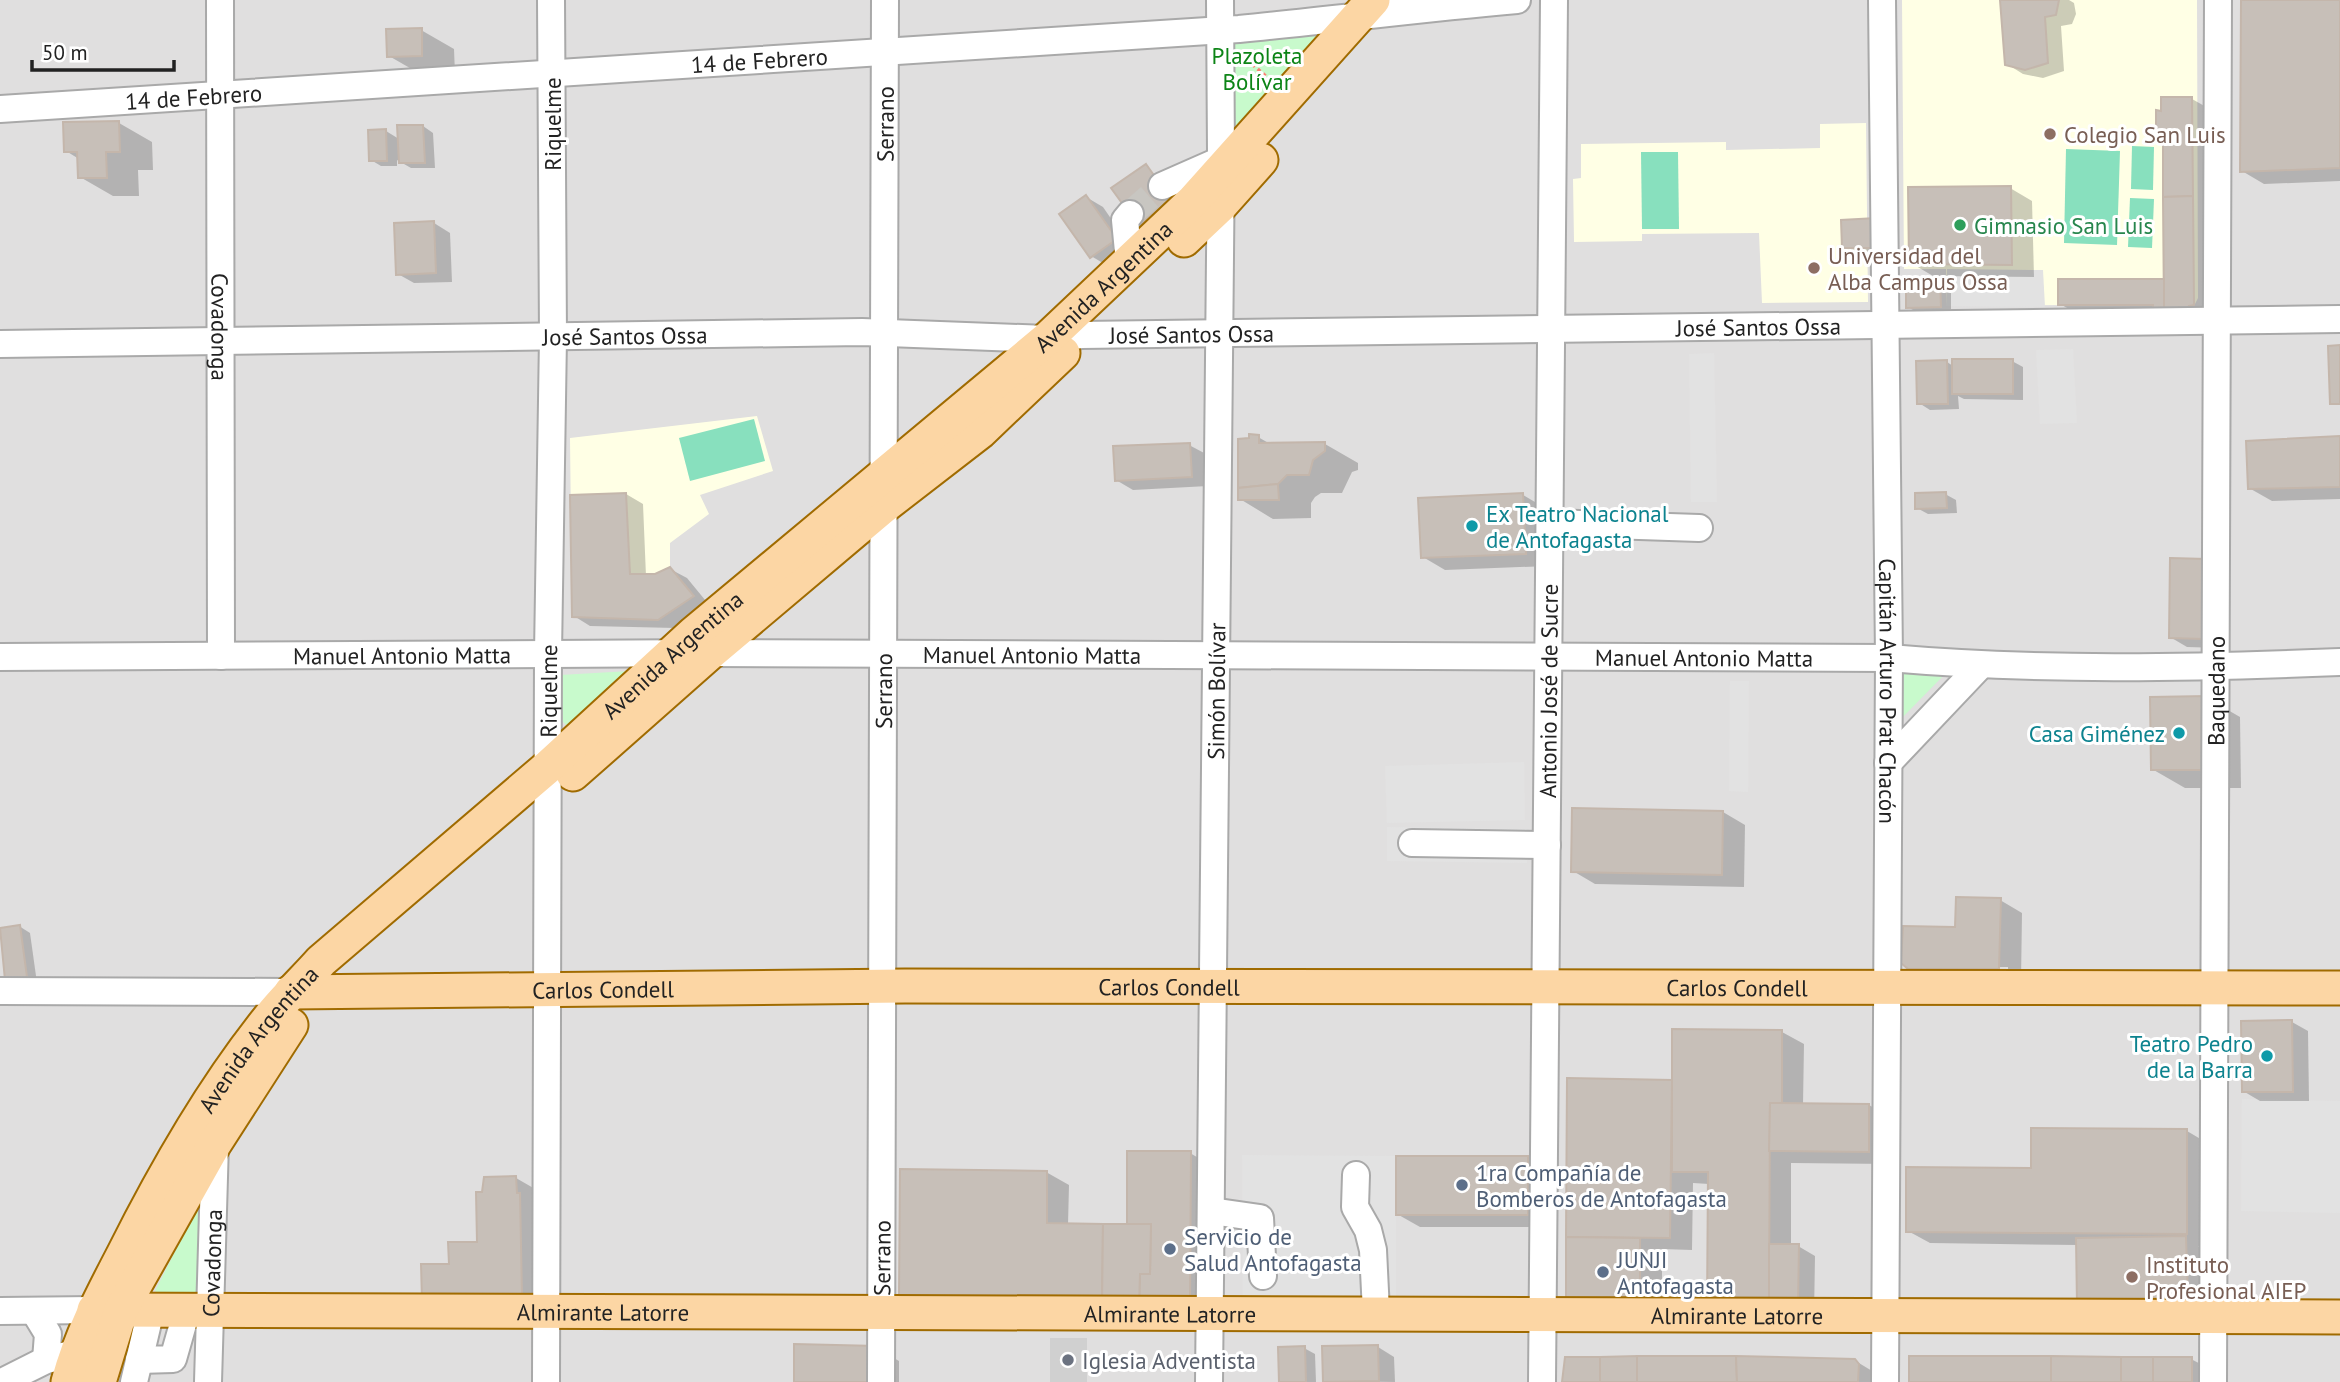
<svg xmlns="http://www.w3.org/2000/svg" width="2340" height="1382" viewBox="0 0 2340 1382" font-family="'PT Sans',sans-serif">
	<style>
		.residential { fill: #e0dfdf }
		.education { fill: #ffffe5 }
		.religious { fill: #d0d0d0 }
		.park { fill: #c8facc }
		.pitch { fill: #88e0be }
		.parking { fill: #e2e2e2 }
		.shadow { fill: #0003; fill-rule: evenodd }
		.building { fill: #c7bfb8; stroke: #c4b6ab; stroke-width: 2 }
		.lines { fill: none; stroke-linecap: round; stroke-linejoin: round }
		.minor-tunnel { stroke: #c8c6c1; stroke-width: 26; stroke-dasharray: 26 13; stroke-linecap: butt }
		.minor-casing { stroke: #a9a9a9; stroke-width: 30 }
		.major-casing { stroke: #a06b00; stroke-width: 37 }
		.path { stroke: #fa8072; stroke-width: 3.5; stroke-dasharray: 3.5 3.5; stroke-linecap: butt }
		.minor { stroke: #fff; stroke-width: 26 }
		.major { stroke: #fcd6a4; stroke-width: 33 }
		.education-dot { fill: #8d6e63; stroke: #fff; stroke-width: 2.5 }
		.leisure-dot { fill: #2e9e5b; stroke: #fff; stroke-width: 2.5 }
		.culture-dot { fill: #0f9aa8; stroke: #fff; stroke-width: 2.5 }
		.service-dot { fill: #5c6f8a; stroke: #fff; stroke-width: 2.5 }
		.worship-dot { fill: #6b7280; stroke: #fff; stroke-width: 2.5 }
		.labels { text-anchor: middle; dominant-baseline: central; stroke-width: 6; stroke-linejoin: round; paint-order: stroke }
		.park-label { font-size: 23px; fill: #0c8416; stroke: #fff }
		.street-label { font-size: 23px; fill: #222; stroke: #fff }
		.education-label { font-size: 23px; fill: #785e54; stroke: #fff; text-anchor: start }
		.leisure-label { font-size: 23px; fill: #27864d; stroke: #fff; text-anchor: start }
		.culture-label { font-size: 23px; fill: #0d838f; stroke: #fff; text-anchor: end }
		.service-label { font-size: 23px; fill: #4e5e75; stroke: #fff; text-anchor: start }
		.worship-label { font-size: 23px; fill: #5b616d; stroke: #fff; text-anchor: start }
	</style>
	<rect width="100%" height="100%" fill="#f2efe9"/>
	<!-- residential -->
	<rect class="residential" x="0" y="0" width="2340" height="1382"/>
	<!-- education -->
	<g class="education">
		<polygon points="1902,0 2197,0 2198,298 2195,304 1946,306 1946,269 1904,269"/>
		<polygon points="1866,123 1868,302 1762,303 1759,233 1642,234 1642,241 1574,242 1573,179 1581,178 1581,144 1726,142 1726,150 1820,148 1820,124"/>
		<polygon points="757,416 773,471 700,495 709,514 670,543 670,567 694,596 658,620 572,617 570,438"/>
	</g>
	<!-- religious -->
	<rect class="religious" x="1050" y="1338" width="37" height="44"/>
	<!-- park -->
	<g class="park">
		<polygon points="1357,18 1221,154 1221,30"/>
		<polygon points="1896,670 1947,672 1897,723"/>
		<polygon points="630,671 568,727 563,722 560,675"/>
		<polygon points="200,1202 206,1213 201,1288 188,1299 161,1298 155,1291"/>
	</g>
	<!-- pitch -->
	<g class="pitch">
		<polygon points="2132,146 2154,147 2153,190 2131,189"/>
		<polygon points="2066,149 2120,151 2117,245 2064,243"/>
		<polygon points="1641,152 1678,152 1679,229 1642,229"/>
		<polygon points="2130,198 2154,199 2152,248 2128,247"/>
		<polygon points="754,419 765,461 690,481 679,438"/>
	</g>
	<!-- parking -->
	<g class="parking">
		<polygon points="1947,269 2043,270 2045,307 1946,306"/>
		<polygon points="2073,349 2077,423 2040,424 2036,350"/>
		<polygon points="1714,353 1717,502 1691,502 1689,354"/>
		<polygon points="1730,681 1749,681 1748,792 1729,791"/>
		<polygon points="1524,762 1525,820 1387,823 1385,766"/>
		<polygon points="1387,827 1527,829 1527,863 1387,861"/>
		<polygon points="2242,1099 2340,1101 2340,1213 2241,1211"/>
		<polygon points="1242,1155 1396,1156 1396,1309 1243,1308"/>
	</g>
	<!-- shadow -->
	<g class="shadow">
		<polygon points="2002,0 2069,0 2074,3 2076,14 2072,24 2061,26 2064,71 2043,78 2023,74 2007,64"/>
		<polygon points="2242,0 2340,0 2340,181 2264,184 2242,171"/>
		<polygon points="421,30 454,49 455,74 422,75 389,56"/>
		<polygon points="2192,99 2208,108 2210,314 2076,313 2060,304 2166,281 2165,141 2158,137 2163,112"/>
		<polygon points="119,123 152,142 153,170 138,170 139,196 113,196 80,177 79,159 66,151"/>
		<polygon points="423,126 433,133 435,168 411,168 397,160 397,166 381,166 371,160 386,131 399,139"/>
		<polygon points="1146,166 1176,204 1144,227 1139,224"/>
		<polygon points="2010,188 2032,201 2034,277 1933,276 1911,263"/>
		<polygon points="1086,197 1103,207 1132,249 1108,266 1091,256"/>
		<polygon points="1843,222 1886,253 1854,253 1844,247"/>
		<polygon points="434,223 450,233 452,282 414,283 398,274"/>
		<polygon points="1940,282 1951,288 1951,312 1918,313 1908,307"/>
		<polygon points="2012,361 2023,367 2023,400 1964,399 1958,396 1959,409 1930,410 1919,403 1947,362 1953,366"/>
		<polygon points="1258,437 1272,445 1325,444 1358,463 1358,470 1352,472 1342,493 1321,493 1315,497 1311,503 1311,518 1273,519 1240,499"/>
		<polygon points="2340,438 2340,499 2272,501 2249,488"/>
		<polygon points="1189,445 1206,454 1208,486 1133,490 1116,480"/>
		<polygon points="626,494 643,504 646,576 655,576 670,569 687,578 710,606 675,628 590,626 574,616"/>
		<polygon points="1945,494 1956,500 1957,513 1928,514 1917,508"/>
		<polygon points="1523,495 1545,508 1548,566 1445,570 1423,557"/>
		<polygon points="2172,560 2220,648 2187,647 2170,637"/>
		<polygon points="2207,698 2240,717 2241,788 2185,788 2152,769"/>
		<polygon points="1574,809 1723,812 1745,825 1744,887 1595,884 1573,871"/>
		<path d="M2000 900 2022 913 2021 981H1932L1909 967ZM1923 967H2008V971H1923Z"/>
		<polygon points="19,926 30,933 37,983 7,979 0,929"/>
		<polygon points="2292,1022 2308,1031 2309,1101 2260,1101 2243,1091"/>
		<polygon points="1782,1032 1804,1044 1803,1105 1869,1105 1891,1118 1891,1164 1791,1163 1791,1246 1798,1246 1815,1256 1814,1317 1790,1318 1709,1184 1693,1183 1692,1250 1662,1249 1662,1319 1568,1306 1569,1080 1674,1082"/>
		<polygon points="2187,1131 2209,1144 2209,1246 2198,1246 2208,1251 2205,1314 2078,1245 1930,1243 1908,1231 2033,1170"/>
		<polygon points="1190,1153 1212,1166 1212,1318 930,1315 1046,1172 1069,1185 1068,1225 1128,1225"/>
		<polygon points="1527,1158 1549,1171 1549,1227 1420,1227 1397,1214"/>
		<polygon points="516,1178 549,1197 555,1316 450,1266 479,1244"/>
		<polygon points="1378,1347 1394,1357 1395,1382 1325,1381"/>
		<polygon points="877,1348 899,1361 899,1382 795,1382"/>
		<polygon points="1304,1348 1315,1354 1316,1382 1281,1382"/>
		<polygon points="1565,1358 1854,1360 1877,1374 1881,1382 1563,1382"/>
		<polygon points="2191,1359 2208,1368 2208,1382 1911,1382"/>
	</g>
	<!-- building -->
	<g class="building">
		<polygon points="2000,0 2059,0 2056,15 2045,17 2048,63 2025,70 2005,65"/>
		<polygon points="2241,0 2340,0 2340,168 2240,172"/>
		<polygon points="422,28 422,56 387,57 386,29"/>
		<polygon points="2161,97 2192,97 2193,196 2163,197 2163,138 2156,138 2156,110 2161,111"/>
		<polygon points="119,121 120,152 106,152 107,178 78,178 77,152 64,152 63,122"/>
		<polygon points="397,125 423,125 425,163 399,163"/>
		<polygon points="386,129 387,161 369,161 368,130"/>
		<polygon points="1146,164 1172,201 1138,225 1111,188"/>
		<polygon points="2011,186 2012,265 1909,264 1908,187"/>
		<polygon points="1086,195 1117,239 1090,258 1059,214"/>
		<polygon points="2193,196 2194,305 2189,306 2190,312 2164,312 2163,197"/>
		<polygon points="1876,218 1875,248 1842,248 1841,220"/>
		<polygon points="434,221 436,273 396,275 394,223"/>
		<polygon points="2058,279 2164,279 2164,312 2153,313 2153,305 2058,305"/>
		<polygon points="1906,280 1940,280 1941,307 1906,308"/>
		<polygon points="2340,345 2340,404 2330,404 2328,346"/>
		<rect x="1952" y="359" width="61" height="35"/>
		<polygon points="1947,360 1948,404 1917,404 1916,361"/>
		<polygon points="1249,434 1259,435 1259,443 1325,442 1325,451 1313,460 1309,475 1287,475 1278,484 1238,488 1238,439 1249,438"/>
		<polygon points="2340,436 2340,487 2248,489 2246,441"/>
		<polygon points="1190,443 1192,477 1115,481 1113,446"/>
		<polygon points="1278,484 1279,500 1238,500 1238,488"/>
		<polygon points="1946,492 1947,508 1915,509 1915,493"/>
		<polygon points="626,493 630,574 655,574 670,567 694,596 658,620 572,617 570,495"/>
		<polygon points="1523,493 1526,554 1421,558 1418,498"/>
		<polygon points="2170,558 2206,559 2204,639 2169,638"/>
		<polygon points="2207,696 2208,770 2151,770 2150,697"/>
		<polygon points="1572,808 1723,811 1722,875 1571,872"/>
		<polygon points="1956,897 2001,898 1999,969 1908,969 1901,963 1903,926 1955,927"/>
		<polygon points="20,925 27,977 5,980 0,928"/>
		<polygon points="2292,1020 2293,1092 2242,1092 2241,1021"/>
		<polygon points="1672,1029 1782,1030 1782,1103 1770,1103 1769,1309 1707,1309 1708,1172 1672,1172"/>
		<polygon points="1567,1078 1672,1080 1670,1238 1566,1237"/>
		<polygon points="1770,1103 1869,1104 1869,1152 1769,1151"/>
		<polygon points="2031,1128 2187,1129 2187,1234 1906,1232 1906,1167 2031,1168"/>
		<polygon points="1127,1151 1191,1151 1190,1306 1139,1305 1140,1274 1150,1274 1151,1224 1127,1224"/>
		<rect x="1396" y="1156" width="132" height="59"/>
		<polygon points="900,1169 1047,1171 1047,1223 1103,1224 1102,1305 899,1296"/>
		<polygon points="516,1176 517,1193 520,1193 522,1298 422,1300 421,1264 449,1264 448,1242 477,1242 476,1192 482,1192 484,1177"/>
		<polygon points="1103,1224 1151,1224 1150,1274 1140,1274 1139,1305 1102,1305"/>
		<polygon points="2186,1236 2188,1297 2182,1302 2077,1304 2076,1238"/>
		<polygon points="1566,1237 1640,1238 1640,1308 1566,1307"/>
		<polygon points="1769,1244 1799,1244 1798,1309 1769,1309"/>
		<polygon points="794,1344 877,1346 877,1382 794,1382"/>
		<polygon points="1378,1345 1379,1381 1323,1382 1322,1346"/>
		<polygon points="1305,1346 1306,1382 1279,1382 1278,1347"/>
		<polygon points="1637,1356 1637,1382 1600,1382 1600,1357"/>
		<polygon points="1637,1356 1736,1356 1737,1382 1637,1382"/>
		<polygon points="1736,1356 1855,1359 1859,1364 1858,1382 1737,1382"/>
		<rect x="1909" y="1356" width="142" height="26"/>
		<polygon points="2051,1356 2121,1357 2121,1382 2051,1382"/>
		<polygon points="1565,1357 1600,1357 1600,1382 1562,1382"/>
		<rect x="2121" y="1357" width="32" height="25"/>
		<rect x="2153" y="1357" width="39" height="25"/>
	</g>
	<g class="lines">
		<!-- minor-tunnel -->
		<polyline class="minor-tunnel" points="1130,214 1162,186"/>
		<defs>
			<g id="minor">
				<path id="s1" d="M220 0 221 656"/>
				<path id="s2" d="M1882 0 1889 658 1885 1382"/>
				<path id="s3" d="M0 109 1239 29C1332 20 1424 8 1517 0"/>
				<polyline points="1162,186 1221,160"/>
				<polyline points="1129,262 1125,220 1130,214"/>
				<path id="s4" d="M0 344 862 332 1047 339 1081 335 2340 319"/>
				<polyline points="1550,523 1699,528"/>
				<path id="s5" d="M0 657 710 653 1889 658C2039 671 2190 668 2340 662"/>
				<polyline points="1888,763 1980,666"/>
				<polyline points="1412,843 1547,845"/>
				<polyline points="0,991 291,992"/>
				<polyline points="1356,1175 1355,1207 1368,1230 1373,1250 1376,1312"/>
				<polyline points="1211,1211 1260,1218 1263,1276"/>
				<polyline points="0,1311 94,1310"/>
				<polyline points="34,1311 48,1334 46,1360"/>
				<polyline points="139,1360 173,1359 187,1310"/>
				<polyline points="2,1382 46,1360 76,1353"/>
				<polyline points="134,1382 151,1310"/>
				<path id="s6" d="M208 1382 215 1143"/>
				<path id="s7" d="M546 1382 548 654 553 337 551 0"/>
				<path id="s8" d="M881 1382 885 0"/>
				<path id="s9" d="M1209 1382 1221 154 1220 0"/>
				<path id="s10" d="M1542 1382 1554 0"/>
				<path id="s11" d="M2213 1382 2218 0"/>
			</g>
			<g id="major">
				<polyline points="1184,240 1220,206 1261,160"/>
				<polyline points="573,774 710,653 883,507 980,432 1063,353"/>
				<path id="s12" d="M291 992 905 986 2340 988"/>
				<path id="s13" d="M94 1310 2340 1317"/>
				<path id="s14" d="M68 1382C80 1337 101 1297 123 1255 165 1171 214 1085 274 1012 289 994 306 978 321 961L549 766 694 633 1047 339 1193 201 1373 0"/>
				<polyline points="99,1382 121,1310 215,1143 291,1025"/>
			</g>
		</defs>
		<!-- minor casing -->
		<use href="#minor" class="minor-casing"/>
		<!-- major casing -->
		<use href="#major" class="major-casing"/>
		<!-- path -->
		<polyline class="path" points="1242,55 1270,80"/>
		<!-- minor -->
		<use href="#minor" class="minor"/>
		<!-- major -->
		<use href="#major" class="major"/>
	</g>
	<!-- markers -->
	<g class="education-dot">
		<circle cx="2050" cy="134" r="7"/>
		<circle cx="1814" cy="268" r="7"/>
		<circle cx="2132" cy="1277" r="7"/>
	</g>
	<circle class="leisure-dot" cx="1960" cy="225" r="7"/>
	<g class="culture-dot">
		<circle cx="1472" cy="526" r="7"/>
		<circle cx="2179" cy="733" r="7"/>
		<circle cx="2267" cy="1056" r="7"/>
	</g>
	<g class="service-dot">
		<circle cx="1462" cy="1185" r="7"/>
		<circle cx="1170" cy="1249" r="7"/>
		<circle cx="1603" cy="1272" r="7"/>
	</g>
	<circle class="worship-dot" cx="1068" cy="1360" r="7"/>
	<g class="labels">
		<!-- park labels -->
		<g class="park-label">
			<text x="1257" y="55">Plazoleta<tspan x="1257" dy="26">Bolívar</tspan></text>
		</g>
		<!-- street labels -->
		<g class="street-label">
			<text stroke="none"><textPath href="#s3" startOffset="761">14 de Febrero</textPath></text>
			<text stroke="none"><textPath href="#s3" startOffset="194">14 de Febrero</textPath></text>
			<text transform="translate(552 124) rotate(-90)">Riquelme</text>
			<text stroke="none"><textPath href="#s8" startOffset="1258">Serrano</textPath></text>
			<text stroke="none"><textPath href="#s14" startOffset="1528">Avenida Argentina</textPath></text>
			<text stroke="none"><textPath href="#s4" startOffset="1759">José Santos Ossa</textPath></text>
			<text stroke="none"><textPath href="#s1" startOffset="327">Covadonga</textPath></text>
			<text stroke="none"><textPath href="#s4" startOffset="1192">José Santos Ossa</textPath></text>
			<text stroke="none"><textPath href="#s4" startOffset="625">José Santos Ossa</textPath></text>
			<text stroke="none"><textPath href="#s5" startOffset="1032">Manuel Antonio Matta</textPath></text>
			<text stroke="none"><textPath href="#s5" startOffset="402">Manuel Antonio Matta</textPath></text>
			<text stroke="none"><textPath href="#s14" startOffset="961">Avenida Argentina</textPath></text>
			<text stroke="none"><textPath href="#s5" startOffset="1704">Manuel Antonio Matta</textPath></text>
			<text stroke="none"><textPath href="#s7" startOffset="691">Riquelme</textPath></text>
			<text stroke="none"><textPath href="#s8" startOffset="691">Serrano</textPath></text>
			<text stroke="none"><textPath href="#s9" startOffset="691">Simón Bolívar</textPath></text>
			<text stroke="none"><textPath href="#s10" startOffset="691">Antonio José de Sucre</textPath></text>
			<text stroke="none"><textPath href="#s2" startOffset="691">Capitán Arturo Prat Chacón</textPath></text>
			<text stroke="none"><textPath href="#s11" startOffset="691">Baquedano</textPath></text>
			<text stroke="none"><textPath href="#s12" startOffset="878">Carlos Condell</textPath></text>
			<text stroke="none"><textPath href="#s12" startOffset="1446">Carlos Condell</textPath></text>
			<text stroke="none"><textPath href="#s12" startOffset="312">Carlos Condell</textPath></text>
			<text stroke="none"><textPath href="#s14" startOffset="394">Avenida Argentina</textPath></text>
			<text stroke="none"><textPath href="#s8" startOffset="124">Serrano</textPath></text>
			<text stroke="none"><textPath href="#s6" startOffset="119">Covadonga</textPath></text>
			<text stroke="none"><textPath href="#s13" startOffset="509">Almirante Latorre</textPath></text>
			<text stroke="none"><textPath href="#s13" startOffset="1076">Almirante Latorre</textPath></text>
			<text stroke="none"><textPath href="#s13" startOffset="1643">Almirante Latorre</textPath></text>
		</g>
		<!-- education labels -->
		<g class="education-label">
			<text x="2064" y="134">Colegio San Luis</text>
			<text x="1828" y="255">Universidad del<tspan x="1828" dy="26">Alba Campus Ossa</tspan></text>
			<text x="2146" y="1264">Instituto<tspan x="2146" dy="26">Profesional AIEP</tspan></text>
		</g>
		<!-- leisure labels -->
		<g class="leisure-label">
			<text x="1974" y="225">Gimnasio San Luis</text>
		</g>
		<!-- culture labels -->
		<g class="culture-label">
			<text x="1486" y="513" text-anchor="start">Ex Teatro Nacional<tspan x="1486" dy="26">de Antofagasta</tspan></text>
			<text x="2165" y="733">Casa Giménez</text>
			<text x="2253" y="1043">Teatro Pedro<tspan x="2253" dy="26">de la Barra</tspan></text>
		</g>
		<!-- service labels -->
		<g class="service-label">
			<text x="1476" y="1172">1ra Compañía de<tspan x="1476" dy="26">Bomberos de Antofagasta</tspan></text>
			<text x="1184" y="1236">Servicio de<tspan x="1184" dy="26">Salud Antofagasta</tspan></text>
			<text x="1617" y="1259">JUNJI<tspan x="1617" dy="26">Antofagasta</tspan></text>
		</g>
		<!-- worship labels -->
		<g class="worship-label">
			<text x="1082" y="1360">Iglesia Adventista</text>
		</g>
	</g>
	<!-- scale -->
	<path d="M32 60v10h142v-10" fill="none" stroke="#222222" stroke-width="3.5"/>
	<text x="42" y="60" font-size="21" fill="#222222" stroke="#ffffff" stroke-width="5" paint-order="stroke">50 m</text>
</svg>
